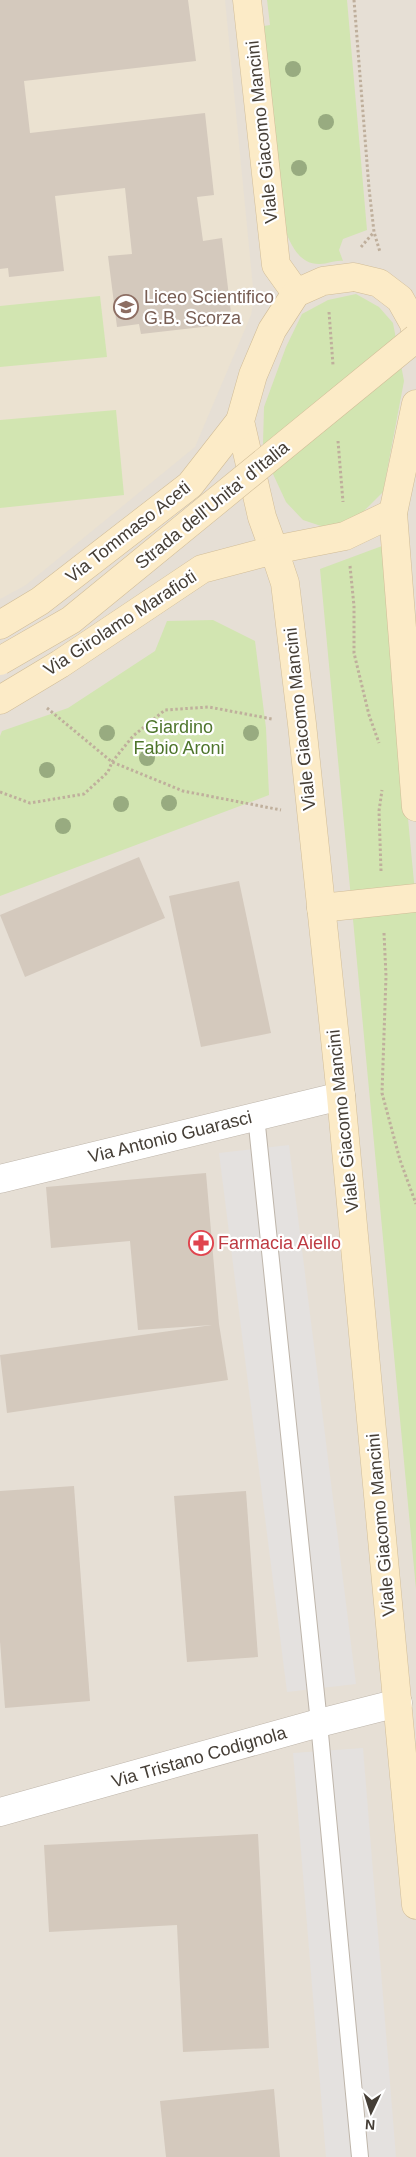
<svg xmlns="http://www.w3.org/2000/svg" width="416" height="2157" viewBox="0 0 416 2157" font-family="Arial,sans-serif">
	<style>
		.residential { fill: #e6dfd5 }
		.education { fill: #ebe2d1 }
		.green { fill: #d2e5b1 }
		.parking { fill: #e4e1df }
		.building { fill: #d4c9bd }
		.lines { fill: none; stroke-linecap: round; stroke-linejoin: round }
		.lane-casing { stroke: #beb5aa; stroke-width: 18 }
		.street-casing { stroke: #beb5aa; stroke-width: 29 }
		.secondary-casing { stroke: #d1bd98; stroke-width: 29 }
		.path { stroke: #bfaf9c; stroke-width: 3; stroke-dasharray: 2.5 2.5; stroke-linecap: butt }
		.lane { stroke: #fff; stroke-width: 16 }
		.street { stroke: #fff; stroke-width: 28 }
		.secondary { stroke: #fcebc7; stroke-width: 28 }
		.secondary-bridge-casing { stroke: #d1bd98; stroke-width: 29; stroke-linecap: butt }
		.secondary-bridge { stroke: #fcebc7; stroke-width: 28 }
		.tree { fill: #98ab80 }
		.labels { text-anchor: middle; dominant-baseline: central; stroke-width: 4.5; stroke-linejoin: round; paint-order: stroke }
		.street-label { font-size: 18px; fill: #453e36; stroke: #fff }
		.education-label { font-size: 18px; fill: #785e54; stroke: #fff; text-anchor: start }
		.park-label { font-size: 18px; fill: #4e752c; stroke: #fff }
		.health-label { font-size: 18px; fill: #be3a42; stroke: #fff; text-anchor: start }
	</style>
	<rect width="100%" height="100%" fill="#f3eee7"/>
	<!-- residential -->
	<rect class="residential" x="0" y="0" width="416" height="2157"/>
	<!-- education -->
	<polygon class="education" points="0,0 225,0 254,298 251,315 195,447 26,585 0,599"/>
	<!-- green -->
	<g class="green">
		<path d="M267 0H347L367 230 343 239 339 250 343 261C335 260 328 264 320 264 298 265 289 241 283 224L264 26 270 25Z"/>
		<polygon points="356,294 379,307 393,323 404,381 383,492 357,518 345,524 324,527 303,520 286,502 273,474 263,444 264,407 286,347 302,314 328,300"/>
		<polygon points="100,296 107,357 0,367 0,306"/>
		<polygon points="116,410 124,495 0,508 0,420"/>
		<polygon points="382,546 416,903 416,1589 320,569"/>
		<polygon points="213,620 255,641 266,728 269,795 0,896 0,736 2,731 68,708 155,651 167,621"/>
	</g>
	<!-- parking -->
	<g class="parking">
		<polygon points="289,1145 356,1684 287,1692 219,1153"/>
		<polygon points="363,1748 396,2157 326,2157 293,1753"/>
	</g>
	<!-- building -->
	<g class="building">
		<polygon points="0,0 188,0 196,61 24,81 30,133 205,113 214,195 197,197 203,241 222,238 231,313 210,316 211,326 141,334 139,324 117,327 108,256 132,254 125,188 55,196 64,271 9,277 8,268 0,269"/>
		<polygon points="139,857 165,918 25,977 0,915"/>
		<polygon points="239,881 271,1033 201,1047 169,896"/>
		<polygon points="206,1173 219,1324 228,1380 7,1413 0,1355 212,1325 138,1330 130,1241 51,1248 46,1187"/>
		<polygon points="74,1486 90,1701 5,1708 0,1641 0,1491"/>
		<polygon points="246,1491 258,1657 187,1662 174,1496"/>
		<polygon points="258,1834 269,2048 183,2052 177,1925 49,1932 44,1845"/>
		<polygon points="274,2089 280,2157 166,2157 160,2101"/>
	</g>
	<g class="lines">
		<defs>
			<polyline id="lane" points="256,1116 319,1723 360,2157"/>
			<g id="street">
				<polyline points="0,1179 341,1096"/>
				<polyline points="0,1812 319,1723 398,1703"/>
			</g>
			<g id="secondary">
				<polyline points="247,0 276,265 296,293"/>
				<polyline points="416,335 414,324 400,299 379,283 354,277 323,281 296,293 272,330 253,375 240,421 262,517 274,550 345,536 393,513 416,404"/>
				<polyline points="393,513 416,807"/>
				<polyline points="0,625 40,601 190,485 240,421"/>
				<polyline points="0,700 60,664 202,569 274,550 285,583 302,724 341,1096 416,1905"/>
				<polyline points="321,908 416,898"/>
			</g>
		</defs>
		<!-- lane casing -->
		<use href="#lane" class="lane-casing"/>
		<!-- street casing -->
		<use href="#street" class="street-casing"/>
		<!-- secondary casing -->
		<use href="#secondary" class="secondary-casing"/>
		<!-- path -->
		<g class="path">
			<polyline points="354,0 369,188 374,232 380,252"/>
			<polyline points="361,247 374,232"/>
			<polyline points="329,312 333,365"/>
			<polyline points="338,441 343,502"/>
			<polyline points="350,566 354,606 354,653 369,715 379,743"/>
			<polyline points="47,708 112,762 183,791 281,810"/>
			<polyline points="0,792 30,803 84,794 108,772 112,762 133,736 165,710 209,707 272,719"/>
			<polyline points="381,871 379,811 382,790"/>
			<polyline points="384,933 386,976 382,1093 400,1160 416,1204"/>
		</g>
		<!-- lane -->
		<use href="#lane" class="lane"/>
		<!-- street -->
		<use href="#street" class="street"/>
		<!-- secondary -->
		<use href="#secondary" class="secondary"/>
		<defs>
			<polyline id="secondary-bridge" points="0,661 71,620 416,338"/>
		</defs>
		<!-- secondary-bridge casing -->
		<use href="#secondary-bridge" class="secondary-bridge-casing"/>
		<!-- secondary-bridge -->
		<use href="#secondary-bridge" class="secondary-bridge"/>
	</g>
	<!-- trees -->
	<g class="tree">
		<circle cx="293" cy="69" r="8"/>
		<circle cx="326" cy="122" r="8"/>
		<circle cx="299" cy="168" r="8"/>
		<circle cx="107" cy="733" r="8"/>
		<circle cx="251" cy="733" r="8"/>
		<circle cx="147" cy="758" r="8"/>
		<circle cx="47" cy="770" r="8"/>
		<circle cx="169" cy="803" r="8"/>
		<circle cx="121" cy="804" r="8"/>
		<circle cx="63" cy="826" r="8"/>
	</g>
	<!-- icons -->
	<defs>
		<symbol id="school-ring" viewBox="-11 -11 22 22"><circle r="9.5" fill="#fff" stroke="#8d6e63" stroke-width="1.5"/><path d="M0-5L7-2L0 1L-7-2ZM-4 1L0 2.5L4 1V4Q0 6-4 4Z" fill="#8d6e63"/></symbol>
		<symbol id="pharmacy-ring" viewBox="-11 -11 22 22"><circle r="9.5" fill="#fff" stroke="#e0444e" stroke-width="1.5"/><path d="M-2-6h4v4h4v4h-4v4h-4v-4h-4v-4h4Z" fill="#e0444e"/></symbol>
	</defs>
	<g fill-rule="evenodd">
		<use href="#school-ring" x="112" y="293" width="28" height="28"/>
		<use href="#pharmacy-ring" x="187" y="1229" width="28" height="28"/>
	</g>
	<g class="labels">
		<!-- street labels -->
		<g class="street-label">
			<text transform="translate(262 132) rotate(-96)">Viale Giacomo Mancini</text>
			<text transform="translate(212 505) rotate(-39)">Strada dell'Unita' d'Italia</text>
			<text transform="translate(128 532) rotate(-38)">Via Tommaso Aceti</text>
			<text transform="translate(120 623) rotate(-33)">Via Girolamo Marafioti</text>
			<text transform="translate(300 719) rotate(-96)">Viale Giacomo Mancini</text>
			<text transform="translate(343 1121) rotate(-96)">Viale Giacomo Mancini</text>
			<text transform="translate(170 1137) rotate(-14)">Via Antonio Guarasci</text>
			<text transform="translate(381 1525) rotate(-95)">Viale Giacomo Mancini</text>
			<text transform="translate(199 1757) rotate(-16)">Via Tristano Codignola</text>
		</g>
		<!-- education labels -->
		<g class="education-label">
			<text x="144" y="297">Liceo Scientifico<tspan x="144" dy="21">G.B. Scorza</tspan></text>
		</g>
		<!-- park labels -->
		<g class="park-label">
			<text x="179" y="727">Giardino<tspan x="179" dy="21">Fabio Aroni</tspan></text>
		</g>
		<!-- health labels -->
		<g class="health-label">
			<text x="218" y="1243">Farmacia Aiello</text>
		</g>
	</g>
	<!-- north arrow -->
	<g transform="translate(371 2112) rotate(184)" stroke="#ffffff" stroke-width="4" paint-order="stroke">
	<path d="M0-4L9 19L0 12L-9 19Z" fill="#453e36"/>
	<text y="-8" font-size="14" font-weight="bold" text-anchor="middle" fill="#453e36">N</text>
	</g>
</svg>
